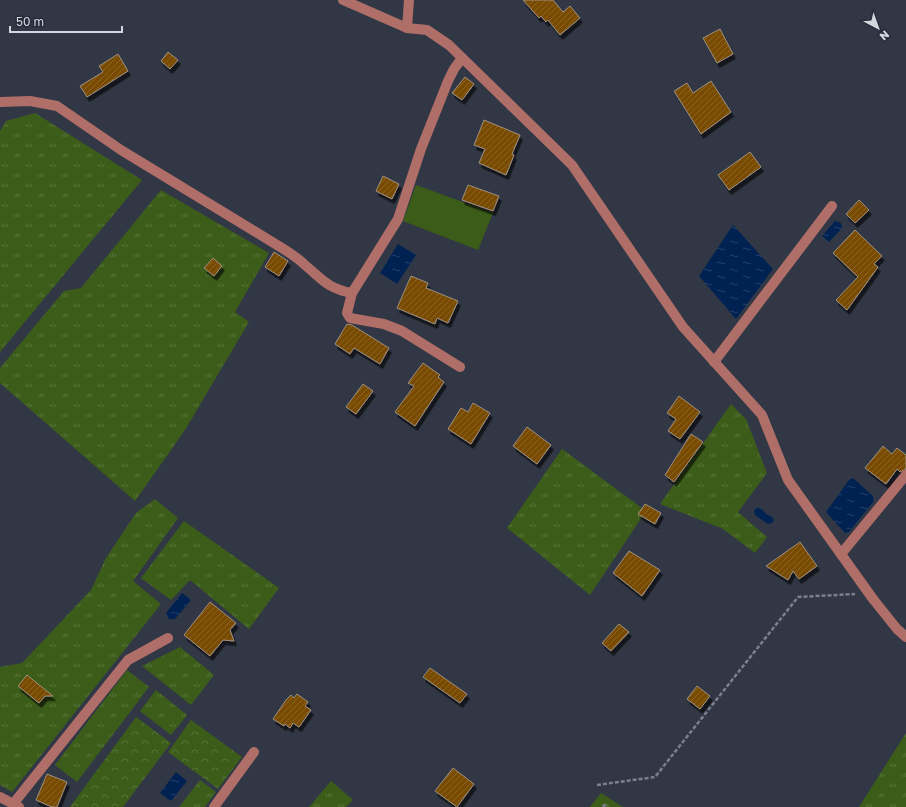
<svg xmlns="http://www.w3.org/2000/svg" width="906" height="807" viewBox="0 0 906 807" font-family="'Golos Text',sans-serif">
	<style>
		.grass { fill: url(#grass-tufts) }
		.forest { fill: url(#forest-crowns) }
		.pitch { fill: #3c5d19 }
		.water { fill: url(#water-ripples) }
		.building { fill: url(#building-hatch); stroke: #9e9081; filter: url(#shadow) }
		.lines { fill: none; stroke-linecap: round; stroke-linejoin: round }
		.path { stroke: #7b808c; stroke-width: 2.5; stroke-dasharray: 4 2; stroke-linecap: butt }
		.minor { stroke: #af6f68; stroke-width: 10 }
	</style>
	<defs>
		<pattern id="grass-tufts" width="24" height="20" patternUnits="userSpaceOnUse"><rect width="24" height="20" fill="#3c5d19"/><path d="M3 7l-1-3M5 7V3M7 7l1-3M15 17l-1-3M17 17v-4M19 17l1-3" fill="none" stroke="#57743a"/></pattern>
		<pattern id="forest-crowns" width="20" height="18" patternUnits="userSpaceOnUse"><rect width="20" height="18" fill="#3c5d19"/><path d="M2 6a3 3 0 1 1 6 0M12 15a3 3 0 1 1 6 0" fill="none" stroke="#57743a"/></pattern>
		<pattern id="water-ripples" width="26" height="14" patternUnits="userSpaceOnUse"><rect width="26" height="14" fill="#002253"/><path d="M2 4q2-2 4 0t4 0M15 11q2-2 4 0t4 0" fill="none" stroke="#24416b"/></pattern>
		<pattern id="building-hatch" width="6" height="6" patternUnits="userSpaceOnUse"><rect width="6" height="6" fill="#794b02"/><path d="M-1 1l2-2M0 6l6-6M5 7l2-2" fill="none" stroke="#8b6426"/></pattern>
		<filter id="shadow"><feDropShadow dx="2.5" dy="4.5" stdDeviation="0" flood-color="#0009"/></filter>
	</defs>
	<rect width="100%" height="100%" fill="#313745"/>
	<!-- grass -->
	<g class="grass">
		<polygon points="35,113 142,180 0,352 0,131 6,121"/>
		<polygon points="161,190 269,253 235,312 249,322 185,430 135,501 0,383 0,368 64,291 81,288"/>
		<polygon points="731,404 746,419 767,473 738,512 767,537 755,553 723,529 660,504"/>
		<polygon points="562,449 646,511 590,595 507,528"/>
		<polygon points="155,499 178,518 133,581 161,604 12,792 0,785 0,667 22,663 91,590 106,558 136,513"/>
		<polygon points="184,521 279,588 249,629 190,580 171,600 141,578"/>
		<polygon points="180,647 214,675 191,705 142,666"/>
		<polygon points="127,670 149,687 77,782 55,765"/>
		<polygon points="156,690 187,715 171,735 140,711"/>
		<polygon points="906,733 906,807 859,807"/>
		<polygon points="200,780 216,792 205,807 179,807"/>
		<polygon points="331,781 353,800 346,807 309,807"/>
		<polygon points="601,793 623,807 590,807"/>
	</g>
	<!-- forest -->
	<g class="forest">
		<polygon points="136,717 171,743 123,807 70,807"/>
		<polygon points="191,720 242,757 218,789 168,752"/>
	</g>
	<!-- pitch -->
	<polygon class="pitch" points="416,185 493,213 478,250 403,221"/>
	<!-- water -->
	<g class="water">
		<polygon points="835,221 841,223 842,228 829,242 822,236"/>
		<polygon points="733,225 773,269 736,319 699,276"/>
		<polygon points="398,244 416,255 397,284 380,273"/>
		<polygon points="853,478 873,496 874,501 849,532 845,533 826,512 849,480"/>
		<polygon points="756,508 761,508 766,514 772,517 774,520 772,523 768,524 755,515 754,511"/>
		<polygon points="182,593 191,600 175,619 169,619 166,613"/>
		<polygon points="176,772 187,781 171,801 160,793"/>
	</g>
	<!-- building -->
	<g class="building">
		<polygon points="523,0 553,0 563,12 570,6 580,18 560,35 548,20 546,22 541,16 539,18"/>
		<polygon points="720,29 733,54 717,63 703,38"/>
		<polygon points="168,52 178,60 170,69 161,61"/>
		<polygon points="118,54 128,71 87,97 80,86 103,72 99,66"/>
		<polygon points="465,77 474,84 462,100 452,93"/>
		<polygon points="711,81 731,112 701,134 674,91 687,83 693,93"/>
		<polygon points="484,120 520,135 512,154 514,155 506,175 479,163 485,149 474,145"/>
		<polygon points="750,152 761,167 729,190 718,175"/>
		<polygon points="383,176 399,184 392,199 376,191"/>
		<polygon points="468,185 499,196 493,211 462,200"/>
		<polygon points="859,200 869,210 855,223 846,214"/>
		<polygon points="855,230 882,256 874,264 878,267 847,310 836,300 858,277 833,253"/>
		<polygon points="274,252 288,261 279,276 265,267"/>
		<polygon points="213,258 222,266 214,276 204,268"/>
		<polygon points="411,276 428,283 426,288 458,301 448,323 437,318 435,324 397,308"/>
		<polygon points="347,324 352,325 389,348 380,364 354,348 350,354 335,344"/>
		<polygon points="423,363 440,375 438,377 444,382 415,426 395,412 414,386 408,383"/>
		<polygon points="363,384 373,391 356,414 346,407"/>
		<polygon points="679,396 700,412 680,439 668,431 676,419 667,413"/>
		<polygon points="473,403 490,413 471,444 448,429 461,408 468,412"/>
		<polygon points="527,427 551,445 537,464 513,446"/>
		<polygon points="691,434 703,442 674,482 665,475"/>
		<polygon points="883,446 892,454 897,448 906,455 906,469 900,472 897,469 886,484 865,468"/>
		<polygon points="645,504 661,513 655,524 638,514"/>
		<polygon points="800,542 817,566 799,579 793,571 788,580 766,566"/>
		<polygon points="629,551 660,570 642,596 613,573"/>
		<polygon points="210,602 236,623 230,630 234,641 223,640 210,656 184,635"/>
		<polygon points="619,624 629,632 611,651 602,643"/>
		<polygon points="430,668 467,694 460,703 423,677"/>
		<polygon points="27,675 53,696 45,696 39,703 18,686"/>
		<polygon points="697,686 710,696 700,709 687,699"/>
		<polygon points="297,694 308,702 305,706 311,710 299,727 293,723 290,728 285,724 284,726 273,719 286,700 291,695 294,698"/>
		<polygon points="453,768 474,784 457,807 435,791"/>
		<polygon points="47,774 67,782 57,807 52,807 36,800"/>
	</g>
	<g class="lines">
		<!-- path -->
		<g class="path">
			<polyline points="597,785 655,777 798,597 855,594"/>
			<polyline points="603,807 605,805 608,807"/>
		</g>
		<!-- minor -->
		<g class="minor">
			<polyline points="343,0 407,28 427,30 449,45 572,165 683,327 762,415 788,480 873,599 897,629 906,637"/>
			<polyline points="407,28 409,0"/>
			<path d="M0 102 30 101 57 106 121 150 282 248C290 253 298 258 305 265 322 279 328 289 352 293"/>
			<polyline points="714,362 832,206"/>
			<polyline points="460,367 402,331 384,324 350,318 347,313 352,293 398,219 421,149 448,81 454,69 462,58"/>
			<polyline points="841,554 906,475"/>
			<polyline points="0,797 19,807"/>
			<polyline points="13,804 128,660 168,638"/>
			<polyline points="214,807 254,752"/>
		</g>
	</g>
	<!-- north arrow -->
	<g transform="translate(878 28) rotate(139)" stroke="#272c3b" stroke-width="3" paint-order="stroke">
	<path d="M0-3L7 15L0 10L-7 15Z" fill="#d2d6df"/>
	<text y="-6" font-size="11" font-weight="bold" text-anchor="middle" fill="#d2d6df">N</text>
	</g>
	<!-- scale -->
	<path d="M10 26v6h112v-6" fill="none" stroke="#d2d6df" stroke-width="2"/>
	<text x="16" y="26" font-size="12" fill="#d2d6df" stroke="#272c3b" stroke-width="3" paint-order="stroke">50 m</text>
</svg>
